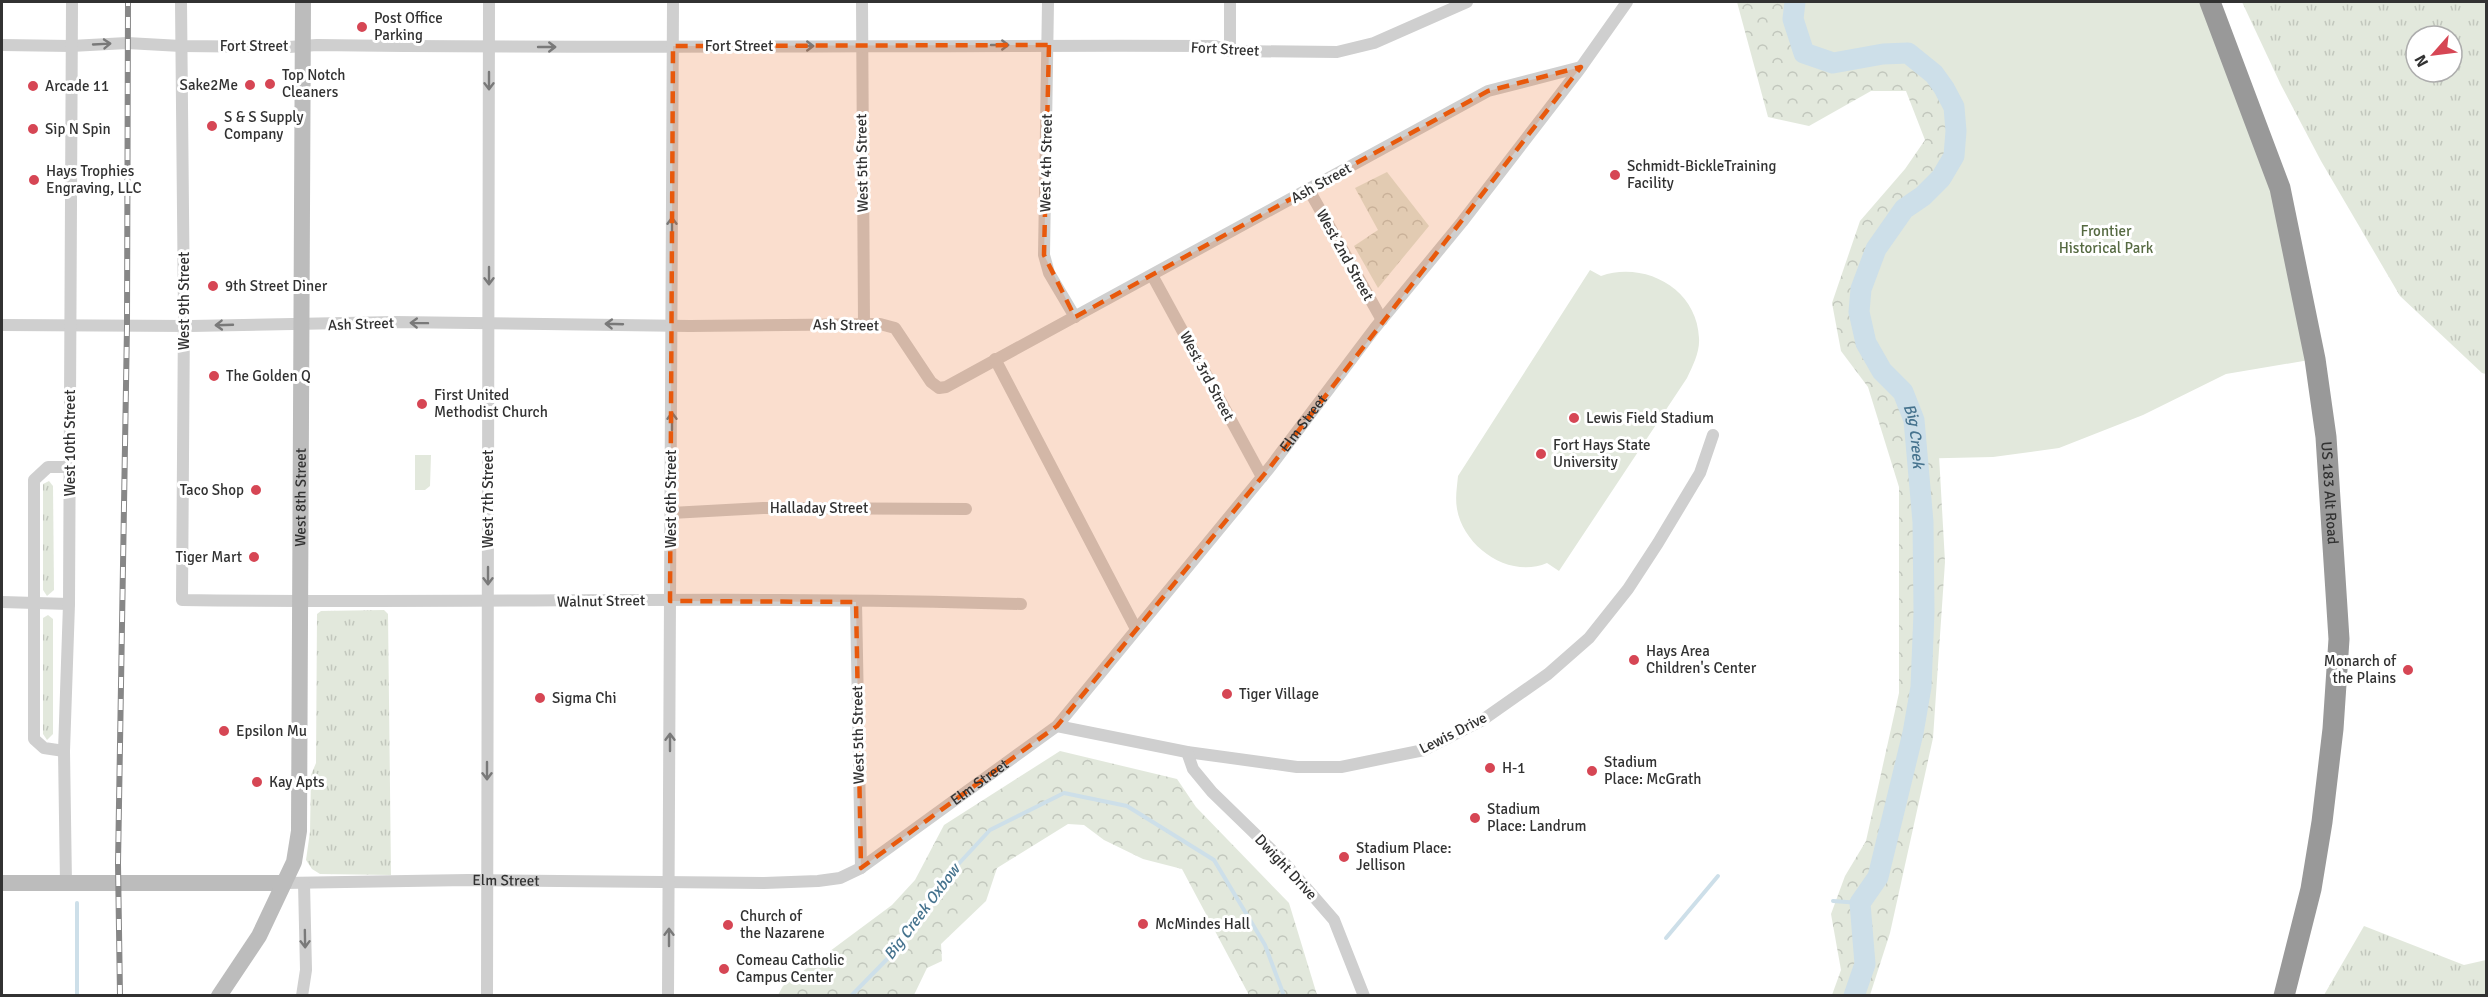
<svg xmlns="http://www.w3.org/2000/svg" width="2488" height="997" viewBox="0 0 2488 997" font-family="Signika,sans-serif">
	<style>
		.grass { fill: url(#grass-tufts); fill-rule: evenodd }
		.forest { fill: url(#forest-crowns) }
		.green { fill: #e2e8dc }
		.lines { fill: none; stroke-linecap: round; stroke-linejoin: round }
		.stream { stroke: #cddfe9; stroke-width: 4 }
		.river { stroke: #cddfe9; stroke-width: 21 }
		.street { stroke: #cfcfcf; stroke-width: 12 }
		.secondary { stroke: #bcbcbc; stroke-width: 16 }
		.highway { stroke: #999; stroke-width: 21 }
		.rail-casing { stroke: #878787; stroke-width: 6 }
		.rail { stroke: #fff; stroke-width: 4; stroke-dasharray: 11; stroke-linecap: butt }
		.oneway { stroke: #797979 }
		.marked { fill: #e8590c; fill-opacity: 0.2; stroke: #e8590c; stroke-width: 4.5; stroke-dasharray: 12 8; stroke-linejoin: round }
		.poi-dot { fill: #d64654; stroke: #fff; stroke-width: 2 }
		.labels { text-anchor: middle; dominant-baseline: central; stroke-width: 6; stroke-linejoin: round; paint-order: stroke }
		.poi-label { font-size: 15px; fill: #323232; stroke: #fff; text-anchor: start }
		.street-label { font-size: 15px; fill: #323232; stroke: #fff }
		.park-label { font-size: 15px; fill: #566a42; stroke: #fff }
		.water-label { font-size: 16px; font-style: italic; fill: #46738e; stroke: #fff }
	</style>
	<defs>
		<pattern id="grass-tufts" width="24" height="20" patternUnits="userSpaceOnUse" patternTransform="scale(1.5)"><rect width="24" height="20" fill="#e2e8dc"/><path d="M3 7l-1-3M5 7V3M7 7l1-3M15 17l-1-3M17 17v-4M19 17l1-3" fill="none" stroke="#c2c7bd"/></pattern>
		<pattern id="forest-crowns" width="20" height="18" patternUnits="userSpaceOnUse" patternTransform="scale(1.5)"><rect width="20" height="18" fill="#e2e8dc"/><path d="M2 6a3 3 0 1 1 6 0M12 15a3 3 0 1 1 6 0" fill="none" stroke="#c2c7bd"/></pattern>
	</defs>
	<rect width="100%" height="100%" fill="#fff"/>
	<!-- grass -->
	<g class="grass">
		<path d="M2242 2H2486V374L2482 373 2400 296 2321 161 2281 85ZM2416 36H2452V72H2416Z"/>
		<polygon points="49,481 53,486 54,590 47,596 43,590 43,484"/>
		<polygon points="384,610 388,614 391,875 320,874 312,869 306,860 310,832 311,775 316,763 317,614 321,611"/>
		<polygon points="48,615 53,619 53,734 47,740 43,734 43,618"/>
		<polygon points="2364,926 2464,965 2486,960 2486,995 2324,995"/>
	</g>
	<!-- forest -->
	<g class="forest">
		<polygon points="1737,2 1993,6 1935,384 1945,562 1933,738 1890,933 1870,995 1832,995 1841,970 1831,914 1845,876 1866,841 1899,693 1899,487 1868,387 1841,351 1832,303 1860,221 1905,169 1925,140 1906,91 1871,91 1809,126 1768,117"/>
		<polygon points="1387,172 1429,226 1378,288 1354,246 1378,230 1355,188"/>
		<polygon points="1060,751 1177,779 1196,807 1289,903 1317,995 1249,995 1182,869 1143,859 1104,840 1084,825 1068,824 997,868 986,901 941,944 942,961 927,968 914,995 778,995 783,986 892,905 915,880 944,825"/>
	</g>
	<!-- green -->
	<g class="green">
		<path d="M1795 2H2210L2264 143 2315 359 2226 374 2143 415 2059 448 1993 457 1904 459 1903 392C1866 354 1850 321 1868 269 1876 248 1887 227 1903 210 1914 198 1930 192 1941 178 1960 153 1962 114 1944 88 1935 74 1920 64 1908 53L1883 54 1833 63 1804 53 1793 19Z"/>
		<path d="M1590 270 1601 276C1644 261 1697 288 1699 338 1700 352 1693 365 1687 378L1559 571 1547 563C1510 579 1464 548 1457 509 1455 498 1457 487 1458 476Z"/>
		<polygon points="415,455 431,455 430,486 425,490 415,490"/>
	</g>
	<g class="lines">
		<!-- stream -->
		<g class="stream">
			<polyline points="1833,901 1860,903"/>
			<polyline points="77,903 77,996"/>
			<polyline points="1666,938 1718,876"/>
			<polyline points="851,996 896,950 938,886 990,830 1064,793 1127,806 1214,860 1265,945 1283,993"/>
		</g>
		<!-- river -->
		<path class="river" id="s1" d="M1795 2 1793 19 1804 53 1833 63 1883 54 1908 53 1934 74 1944 88 1954 107 1956 131 1954 156 1941 178 1923 196 1904 209 1876 249 1861 289 1859 312 1866 343 1882 371 1903 392 1914 420 1923 522 1924 612 1921 687 1913 733 1878 877 1860 903 1865 964 1854 996"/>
		<!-- street -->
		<g class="street">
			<path d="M181 2 184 314 182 600C461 604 741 595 1021 604"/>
			<polyline points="862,2 864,324"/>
			<polyline points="1048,2 1044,255 1049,273 1075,317"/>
			<path d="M2 45 71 46 127 43 181 46 289 47 317 45C616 49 916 45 1215 46L1230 51 1337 52 1374 43 1467 2"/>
			<polyline points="1230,51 1230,2"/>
			<polyline points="1309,190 1382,320"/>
			<polyline points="1152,275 1262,477"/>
			<polyline points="2,325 191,326 395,322 690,326 880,324 895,328 931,382 939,388 946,387 1488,91 1581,67"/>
			<polyline points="995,359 1136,629"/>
			<polyline points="671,513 763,508 966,509"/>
			<polyline points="2,602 69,604"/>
			<polyline points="856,602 861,868"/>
			<polyline points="1057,726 1187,752 1297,767 1341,767 1424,750 1481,721 1548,674 1589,638 1628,589 1658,543 1700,473 1713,435"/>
			<polyline points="64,751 44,748 34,739 34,480 48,467 69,467"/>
			<polyline points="1187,752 1193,769 1212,792 1281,859 1334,920 1364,996"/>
			<path id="s2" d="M284 883 468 880 764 883 818 881 840 878 861 868 1057 726 1271 466 1375 328 1462 222 1579 70 1627 2"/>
			<polyline points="66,884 64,751 69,604 72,2"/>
			<polyline points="302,996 306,970 304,883"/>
			<polyline points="487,996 489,2"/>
			<polyline points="668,996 673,2"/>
		</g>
		<!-- secondary -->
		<g class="secondary">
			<polyline points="2,883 284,883"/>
			<path id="s3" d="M219 996 259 936 294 862 299 831 303 2"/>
		</g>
		<!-- highway -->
		<path class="highway" id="s4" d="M2210 2 2280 188 2315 359 2326 437 2339 639 2333 729 2322 822 2311 889 2284 996"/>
		<defs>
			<polyline id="rail" points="120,996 118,864 127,326 128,2"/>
		</defs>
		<!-- rail casing -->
		<use href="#rail" class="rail-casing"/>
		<!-- rail -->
		<use href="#rail" class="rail"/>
	</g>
	<!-- one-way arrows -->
	<defs><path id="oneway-shaft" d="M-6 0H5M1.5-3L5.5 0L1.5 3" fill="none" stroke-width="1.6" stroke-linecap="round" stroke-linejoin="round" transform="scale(1.5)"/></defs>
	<g class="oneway">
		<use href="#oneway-shaft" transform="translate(102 44) rotate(-3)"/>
		<use href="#oneway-shaft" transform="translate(1000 45)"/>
		<use href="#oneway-shaft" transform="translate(805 46)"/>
		<use href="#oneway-shaft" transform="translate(547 47)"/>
		<use href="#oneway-shaft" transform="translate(489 81) rotate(90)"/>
		<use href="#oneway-shaft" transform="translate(672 226) rotate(-90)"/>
		<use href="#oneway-shaft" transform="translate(489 276) rotate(90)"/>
		<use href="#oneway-shaft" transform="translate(419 323) rotate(-179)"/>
		<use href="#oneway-shaft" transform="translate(614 324) rotate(-178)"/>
		<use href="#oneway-shaft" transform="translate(224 325) rotate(178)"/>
		<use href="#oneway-shaft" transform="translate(672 421) rotate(-90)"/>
		<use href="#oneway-shaft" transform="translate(488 576) rotate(90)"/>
		<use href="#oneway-shaft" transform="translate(670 742) rotate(-90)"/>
		<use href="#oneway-shaft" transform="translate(487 771) rotate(90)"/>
		<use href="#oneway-shaft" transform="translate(669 937) rotate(-90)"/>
		<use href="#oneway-shaft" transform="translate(305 939) rotate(89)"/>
	</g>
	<!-- marked area -->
	<path class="marked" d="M1049 45 1044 255 1075 317 1488 91 1581 67 1271 466 1057 726 861 868 856 602 670 601 673 46Z"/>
	<!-- markers -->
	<g class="poi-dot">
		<circle cx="362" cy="27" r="6"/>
		<circle cx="270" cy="84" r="6"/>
		<circle cx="250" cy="85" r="6"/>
		<circle cx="33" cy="86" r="6"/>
		<circle cx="212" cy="126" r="6"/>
		<circle cx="33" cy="129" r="6"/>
		<circle cx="1615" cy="175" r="6"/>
		<circle cx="34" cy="180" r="6"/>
		<circle cx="213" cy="286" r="6"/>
		<circle cx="214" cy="376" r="6"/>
		<circle cx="422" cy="404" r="6"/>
		<circle cx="1574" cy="418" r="6"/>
		<circle cx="1541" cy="454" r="6"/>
		<circle cx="256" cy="490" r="6"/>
		<circle cx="254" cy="557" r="6"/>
		<circle cx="1634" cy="660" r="6"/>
		<circle cx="2408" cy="670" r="6"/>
		<circle cx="1227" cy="694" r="6"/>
		<circle cx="540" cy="698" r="6"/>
		<circle cx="224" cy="731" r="6"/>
		<circle cx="1490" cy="768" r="6"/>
		<circle cx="1592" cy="771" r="6"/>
		<circle cx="257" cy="782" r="6"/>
		<circle cx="1475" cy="818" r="6"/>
		<circle cx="1344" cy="857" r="6"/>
		<circle cx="1143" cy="924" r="6"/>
		<circle cx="728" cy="925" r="6"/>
		<circle cx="724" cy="969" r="6"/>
	</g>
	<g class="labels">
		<!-- poi labels -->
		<g class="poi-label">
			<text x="374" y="18">Post Office<tspan x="374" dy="17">Parking</tspan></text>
			<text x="282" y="75">Top Notch<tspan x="282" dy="17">Cleaners</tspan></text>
			<text x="238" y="85" text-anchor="end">Sake2Me</text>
			<text x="45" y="86">Arcade 11</text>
			<text x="224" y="117">S &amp; S Supply<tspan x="224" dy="17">Company</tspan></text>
			<text x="45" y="129">Sip N Spin</text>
			<text x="1627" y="166">Schmidt-BickleTraining<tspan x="1627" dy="17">Facility</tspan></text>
			<text x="46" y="171">Hays Trophies<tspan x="46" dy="17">Engraving, LLC</tspan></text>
			<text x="225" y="286">9th Street Diner</text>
			<text x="226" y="376">The Golden Q</text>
			<text x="434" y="395">First United<tspan x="434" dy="17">Methodist Church</tspan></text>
			<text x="1586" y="418">Lewis Field Stadium</text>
			<text x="1553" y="445">Fort Hays State<tspan x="1553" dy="17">University</tspan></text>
			<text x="244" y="490" text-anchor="end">Taco Shop</text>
			<text x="242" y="557" text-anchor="end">Tiger Mart</text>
			<text x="1646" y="651">Hays Area<tspan x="1646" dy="17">Children's Center</tspan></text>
			<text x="2396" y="661" text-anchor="end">Monarch of<tspan x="2396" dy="17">the Plains</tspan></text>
			<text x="1239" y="694">Tiger Village</text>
			<text x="552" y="698">Sigma Chi</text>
			<text x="236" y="731">Epsilon Mu</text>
			<text x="1604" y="762">Stadium<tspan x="1604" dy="17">Place: McGrath</tspan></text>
			<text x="1502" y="768">H-1</text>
			<text x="269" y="782">Kay Apts</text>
			<text x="1487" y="809">Stadium<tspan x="1487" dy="17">Place: Landrum</tspan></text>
			<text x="1356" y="848">Stadium Place:<tspan x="1356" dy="17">Jellison</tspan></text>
			<text x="740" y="916">Church of<tspan x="740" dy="17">the Nazarene</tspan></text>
			<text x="1155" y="924">McMindes Hall</text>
			<text x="736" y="960">Comeau Catholic<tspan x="736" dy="17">Campus Center</tspan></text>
		</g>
		<!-- street labels -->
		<g class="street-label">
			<text x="254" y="46">Fort Street</text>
			<text x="739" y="46">Fort Street</text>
			<text transform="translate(1225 49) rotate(3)">Fort Street</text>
			<text transform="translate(862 163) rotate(-91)">West 5th Street</text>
			<text transform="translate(1046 163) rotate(-89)">West 4th Street</text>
			<text transform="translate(1321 183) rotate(-29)">Ash Street</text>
			<text transform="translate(1345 255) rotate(61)">West 2nd Street</text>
			<text transform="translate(184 301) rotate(-90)">West 9th Street</text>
			<text transform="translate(361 324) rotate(-2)">Ash Street</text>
			<text transform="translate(846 325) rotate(1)">Ash Street</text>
			<text transform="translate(1207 376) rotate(62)">West 3rd Street</text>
			<text stroke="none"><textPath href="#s2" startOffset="1212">Elm Street</textPath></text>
			<text transform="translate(70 443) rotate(-90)">West 10th Street</text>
			<text stroke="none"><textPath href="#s4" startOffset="508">US 183 Alt Road</textPath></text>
			<text stroke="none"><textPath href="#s3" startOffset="519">West 8th Street</textPath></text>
			<text transform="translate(488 499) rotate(-90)">West 7th Street</text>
			<text transform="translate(671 499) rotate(-90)">West 6th Street</text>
			<text x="819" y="508">Halladay Street</text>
			<text transform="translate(601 601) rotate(-1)">Walnut Street</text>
			<text transform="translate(1453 733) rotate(-27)">Lewis Drive</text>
			<text transform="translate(858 735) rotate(-91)">West 5th Street</text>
			<text stroke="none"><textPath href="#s2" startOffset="726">Elm Street</textPath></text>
			<text transform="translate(1286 867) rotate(47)">Dwight Drive</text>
			<text stroke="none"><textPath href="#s2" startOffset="222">Elm Street</textPath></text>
		</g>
		<!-- park labels -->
		<g class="park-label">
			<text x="2106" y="231">Frontier<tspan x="2106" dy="17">Historical Park</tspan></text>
		</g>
		<!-- water labels -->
		<g class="water-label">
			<text stroke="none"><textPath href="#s1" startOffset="609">Big Creek</textPath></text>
			<text transform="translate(922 912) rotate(-53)">Big Creek Oxbow</text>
		</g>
	</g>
	<!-- border -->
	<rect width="2488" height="997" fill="none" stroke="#323232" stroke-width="6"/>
	<!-- north arrow -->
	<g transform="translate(2434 54) rotate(242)"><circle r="28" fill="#ffffff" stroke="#adadad" stroke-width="1.5"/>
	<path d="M0-4.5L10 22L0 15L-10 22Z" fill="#d64654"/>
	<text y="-9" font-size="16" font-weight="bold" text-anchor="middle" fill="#323232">N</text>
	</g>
</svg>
